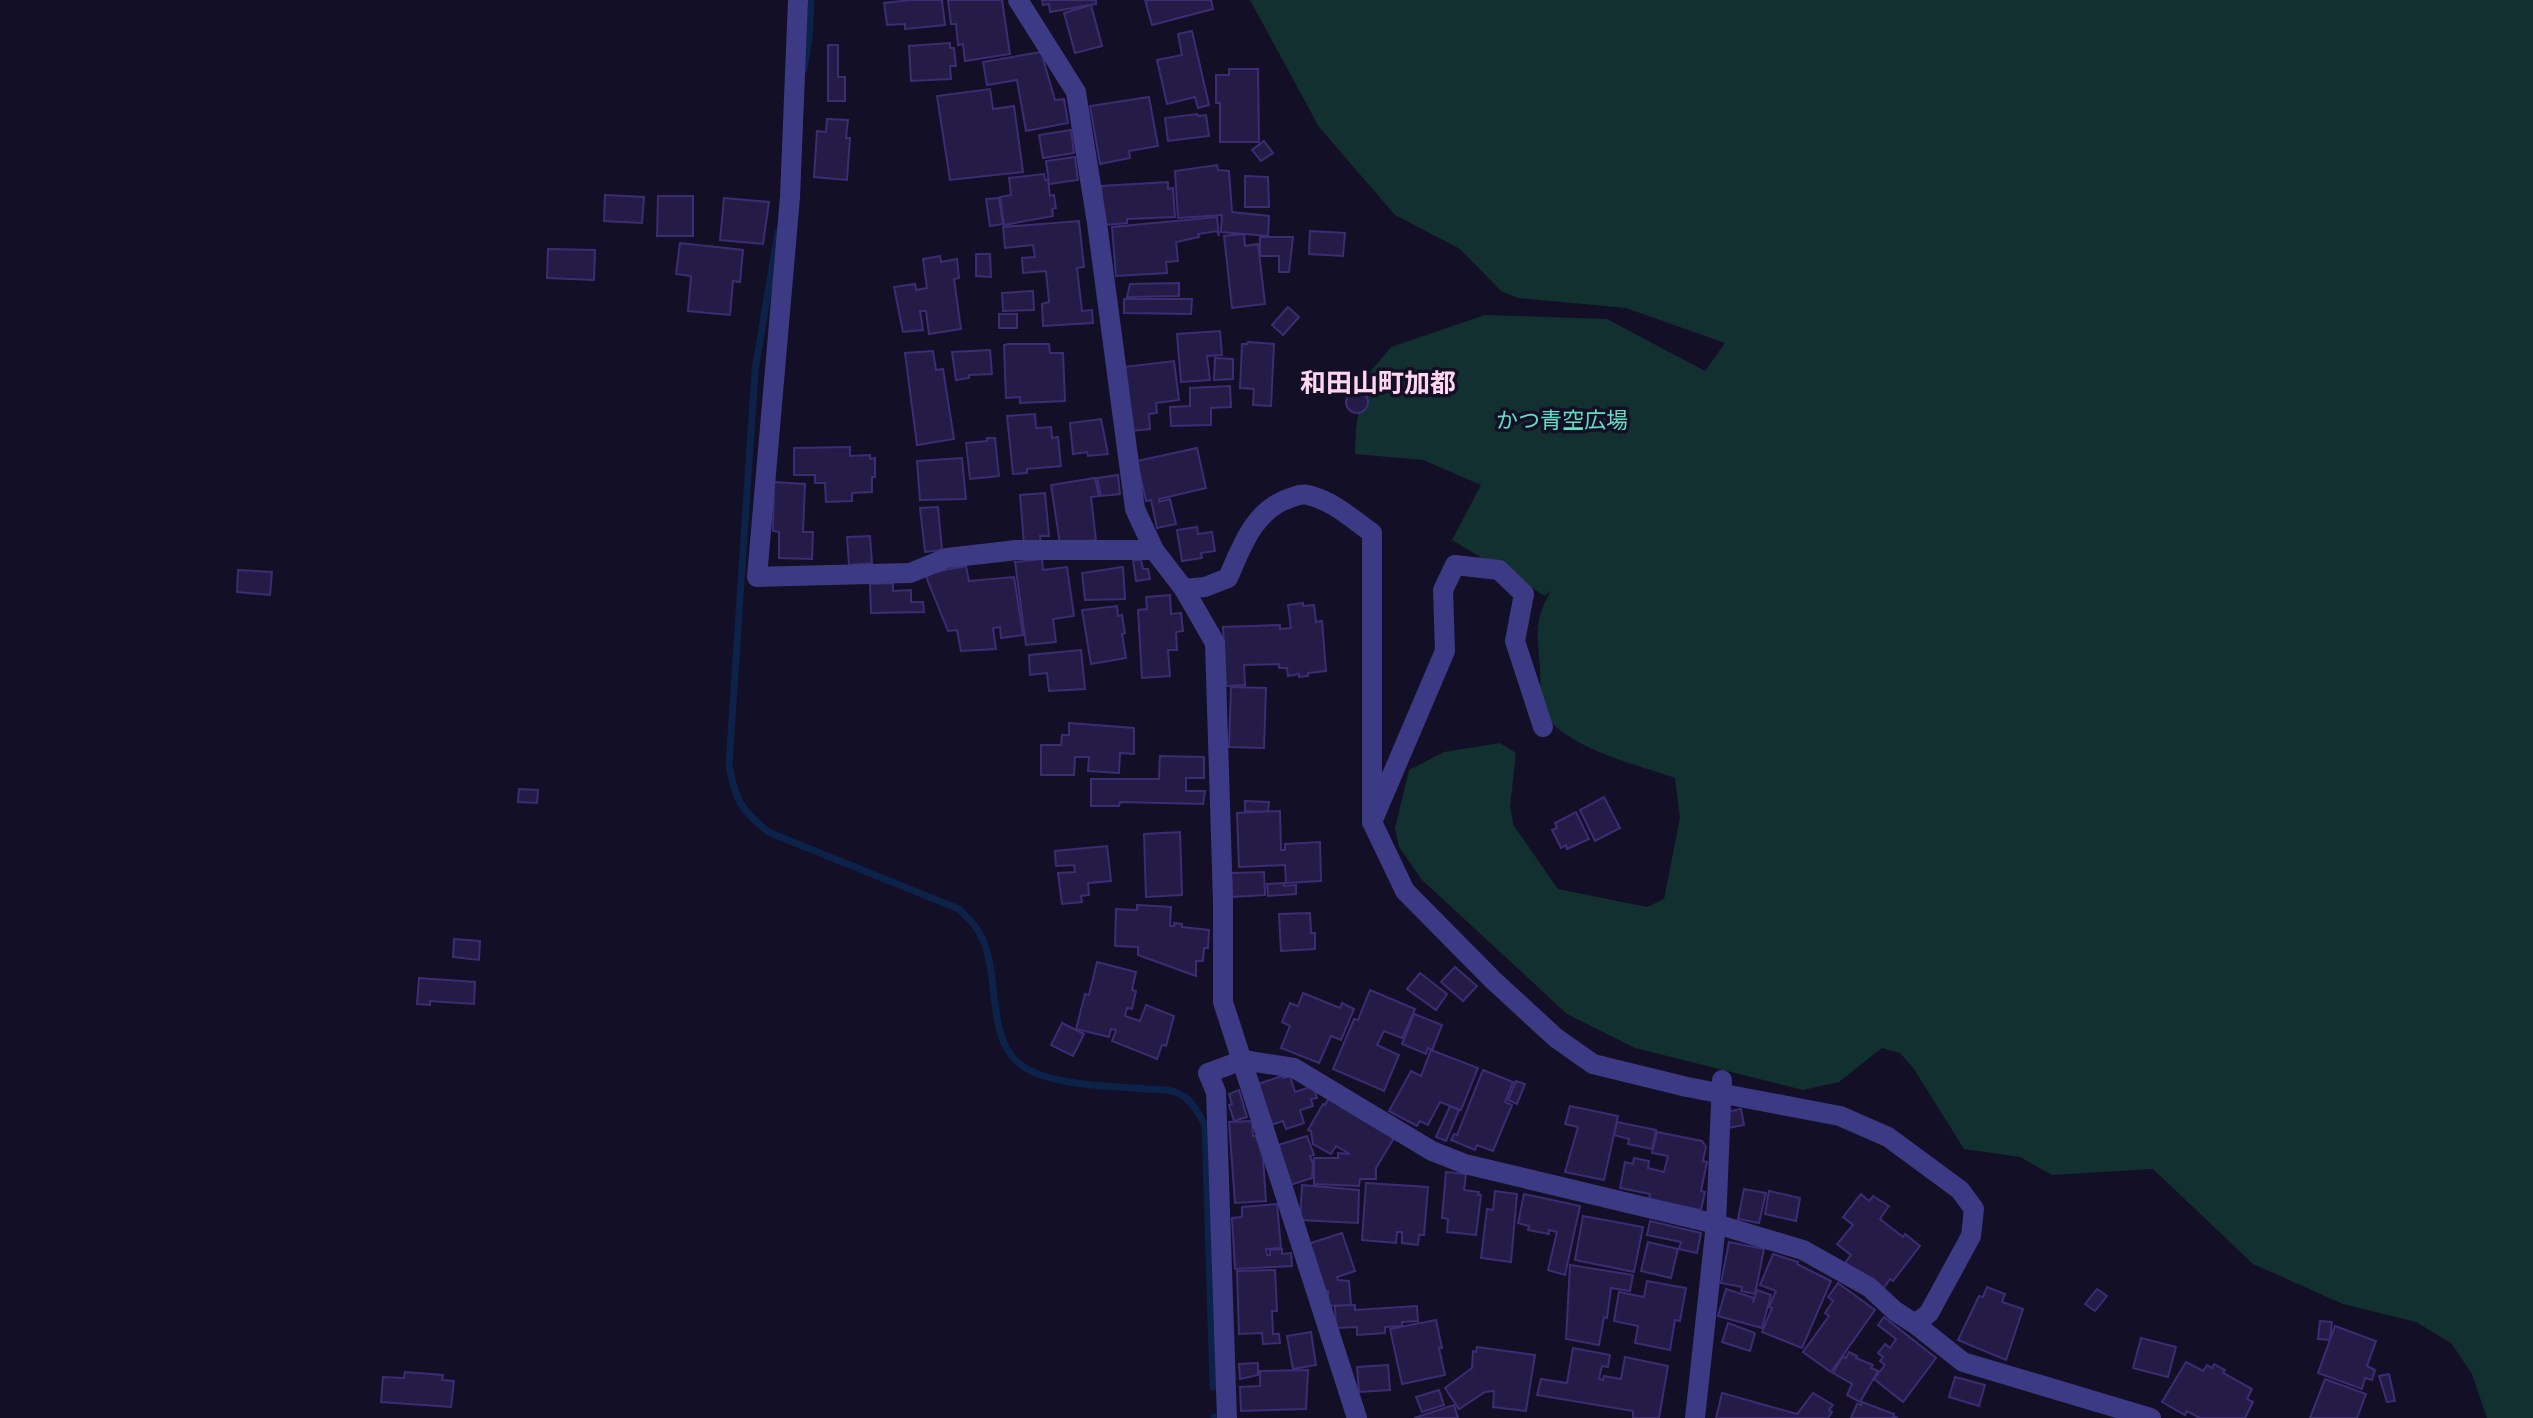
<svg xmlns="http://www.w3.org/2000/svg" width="2533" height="1418" viewBox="0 0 2533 1418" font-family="Montserrat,'Noto Sans JP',sans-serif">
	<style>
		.green { fill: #12302f }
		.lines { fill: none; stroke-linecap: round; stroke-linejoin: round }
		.stream { stroke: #0c2248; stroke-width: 7 }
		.building { fill: #241b47; stroke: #3b2d73; stroke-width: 2 }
		.minor { stroke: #3d3a85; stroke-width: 20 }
		.labels { text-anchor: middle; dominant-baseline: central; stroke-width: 7; stroke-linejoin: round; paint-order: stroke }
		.park-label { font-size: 22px; fill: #5fe0c0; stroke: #130f26 }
		.quarter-label { font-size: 26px; font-weight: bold; fill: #ffd6f0; stroke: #130f26 }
	</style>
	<rect width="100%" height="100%" fill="#130f26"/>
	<!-- green -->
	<path class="green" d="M1250 0H2533V1418H2487L2472 1374 2451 1343 2416 1322 2343 1304 2253 1264 2153 1169 2052 1175 2020 1157 1964 1149 1914 1069 1900 1053 1882 1048 1839 1082 1803 1090 1635 1048 1567 1014 1422 880 1399 847 1395 828 1409 770 1444 752 1500 743 1516 753 1510 807 1514 826 1558 889 1647 907 1664 899 1680 818 1675 778C1641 766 1559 746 1544 711 1539 700 1541 681 1540 668 1537 632 1534 622 1551 590L1545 596 1452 540 1481 485 1423 460 1355 454 1356 428 1364 379 1391 347 1485 315 1607 319 1705 371 1725 343 1626 308 1518 298 1501 291 1460 249 1395 215 1319 127Z"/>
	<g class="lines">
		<!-- stream -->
		<g class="stream">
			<polyline points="804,69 809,39 811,0"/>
			<path d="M778 232 755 371 729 765C736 802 740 808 768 832L959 909C968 918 977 926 982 938 1000 975 986 1039 1021 1065 1048 1086 1113 1086 1147 1089 1156 1090 1169 1089 1178 1093 1191 1099 1199 1113 1205 1125L1213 1387"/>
			<polyline points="1214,1417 1214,1418"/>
		</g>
	</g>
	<!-- building -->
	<g class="building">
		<polygon points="910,0 942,0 945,25 905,29 905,24 887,25 884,3"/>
		<polygon points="948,0 1002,0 1010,54 965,61 963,44 958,45 956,24 951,24"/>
		<polygon points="1042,0 1096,0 1096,4 1050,12 1049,4 1043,5"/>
		<polygon points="1145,0 1211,0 1213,9 1152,25"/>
		<polygon points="1091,5 1102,46 1075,53 1064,13"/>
		<polygon points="1192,31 1209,105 1198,108 1195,97 1167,104 1157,60 1182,55 1178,34"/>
		<polygon points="950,43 950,48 954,48 956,66 950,66 951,79 911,81 909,46"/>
		<polygon points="828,45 838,45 838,77 845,77 845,101 828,101"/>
		<polygon points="1041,52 1055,100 1064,99 1068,123 1026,131 1017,80 987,85 983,62"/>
		<polygon points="1229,69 1258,69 1259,142 1220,142 1220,103 1216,103 1216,75 1229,75"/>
		<polygon points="990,89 993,109 1014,106 1023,172 950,180 937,96"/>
		<polygon points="1149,97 1158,146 1129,151 1130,158 1100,164 1090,106"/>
		<polygon points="1197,114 1198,116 1206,115 1209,136 1168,141 1165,118"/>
		<polygon points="827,119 848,120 846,138 850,138 847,180 814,177 817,131 826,132"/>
		<polygon points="1071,130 1074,153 1043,158 1039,135"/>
		<polygon points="1264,141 1273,153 1261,161 1252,150"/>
		<polygon points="1075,157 1078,180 1049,184 1046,161"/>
		<polygon points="1217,165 1218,170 1229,171 1232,212 1269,216 1268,236 1221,232 1222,215 1178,218 1175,171"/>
		<polygon points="1044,174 1045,180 1048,180 1050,196 1054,195 1056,208 1052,209 1053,216 1004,225 1000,197 1011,195 1009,178"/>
		<polygon points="1245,176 1268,177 1269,207 1245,207"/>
		<polygon points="1168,182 1168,189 1173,188 1175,217 1127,219 1127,223 1104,225 1101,186"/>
		<polygon points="605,195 644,197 642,223 604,221"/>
		<polygon points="658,196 693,196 693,236 657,236"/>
		<polygon points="724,198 769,202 763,244 720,240"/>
		<polygon points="999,198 1003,224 990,226 986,199"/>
		<polygon points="1217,217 1219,236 1217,231 1198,234 1199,237 1176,242 1178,261 1166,262 1167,273 1116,276 1112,227"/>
		<polygon points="1079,221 1084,267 1077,268 1082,311 1092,310 1093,323 1043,326 1042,304 1049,302 1046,271 1023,273 1022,258 1035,257 1033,245 1005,248 1003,227"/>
		<polygon points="1310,231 1345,233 1343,256 1309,254"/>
		<polygon points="1244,234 1245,246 1258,244 1265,304 1232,308 1224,236"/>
		<polygon points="1260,237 1293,237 1289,272 1279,272 1279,256 1260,256"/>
		<polygon points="680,243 743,250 740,282 733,281 730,315 688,311 691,276 676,274"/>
		<polygon points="548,249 595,250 594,280 547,278"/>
		<polygon points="976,254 990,254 991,277 976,276"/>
		<polygon points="940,256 941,262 957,259 959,278 954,279 961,329 929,334 926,311 920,311 923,330 903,332 894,287 915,284 916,290 927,288 923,259"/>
		<polygon points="1179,283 1179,296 1127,297 1130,284"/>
		<polygon points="1033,291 1034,310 1003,311 1002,293"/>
		<polygon points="1124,299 1192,299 1191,314 1124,313"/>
		<polygon points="1288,307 1299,317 1283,335 1272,325"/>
		<rect x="999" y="314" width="18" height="14"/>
		<polygon points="1220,331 1222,355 1207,356 1210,380 1181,382 1177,334"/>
		<polygon points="1248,342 1274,344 1271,406 1253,405 1254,389 1240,388 1242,344 1247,344"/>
		<polygon points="1008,344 1049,344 1050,353 1063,353 1065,401 1020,403 1020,397 1006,398 1004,345"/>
		<polygon points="990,350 992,374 969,375 969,378 956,380 952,352"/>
		<polygon points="933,351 936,370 943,369 954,439 917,445 905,353"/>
		<polygon points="1215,358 1233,359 1233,379 1214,380"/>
		<polygon points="1174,361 1179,400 1156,403 1157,413 1149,414 1150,429 1131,431 1124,367"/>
		<polygon points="1230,386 1231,407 1211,408 1211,425 1171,426 1170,407 1190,406 1190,388"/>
		<circle cx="1357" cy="402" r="11"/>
		<polygon points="1035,414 1036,428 1051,427 1052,438 1058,437 1061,466 1027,469 1027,473 1013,474 1007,416"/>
		<polygon points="1101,419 1108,454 1088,456 1087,452 1073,454 1070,423"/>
		<polygon points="987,438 995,438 999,476 970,479 966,443 987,441"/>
		<polygon points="850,447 850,456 870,455 870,459 875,458 875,477 872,477 872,492 852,493 852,501 826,502 825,483 815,483 815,475 794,475 794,448"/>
		<polygon points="1197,448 1206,488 1159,499 1159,502 1170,499 1176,524 1157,528 1151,500 1146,501 1137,461"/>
		<polygon points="962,458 966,499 920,500 917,461"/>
		<polygon points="1118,475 1120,494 1101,496 1097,478"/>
		<polygon points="1095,478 1099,496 1091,497 1096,540 1060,544 1051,485"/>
		<polygon points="774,482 805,484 803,532 813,532 812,559 779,558 779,532 773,531"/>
		<polygon points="1045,493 1049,536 1040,536 1041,543 1024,544 1020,495"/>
		<polygon points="938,507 942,550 925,552 920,508"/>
		<polygon points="1197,527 1198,534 1212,532 1215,551 1201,553 1202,558 1182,561 1177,530"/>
		<polygon points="870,536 872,563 849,565 847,537"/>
		<polygon points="1042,559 1043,570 1067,567 1074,616 1053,619 1056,642 1026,645 1015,562"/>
		<polygon points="1133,560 1141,560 1143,569 1148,569 1150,579 1136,581"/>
		<polygon points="966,566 969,581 1014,577 1023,635 1001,638 1000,627 993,628 996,649 961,651 957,630 948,631 925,574"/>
		<polygon points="1123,567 1125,599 1085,600 1082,573"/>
		<polygon points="238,570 272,572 270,595 237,592"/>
		<polygon points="893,583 893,591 911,590 911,602 923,602 924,612 871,613 870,584"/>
		<polygon points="1170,595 1171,614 1181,613 1183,631 1176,632 1177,650 1168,650 1170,676 1142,678 1138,610 1147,609 1146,597"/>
		<polygon points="1303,603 1303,606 1314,605 1316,622 1322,621 1326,671 1308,673 1308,676 1299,677 1299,674 1288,676 1287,668 1279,668 1279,664 1244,665 1245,685 1226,686 1223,627 1280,625 1280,629 1291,628 1288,605"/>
		<polygon points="1117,606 1118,616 1122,615 1125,633 1122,634 1126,658 1091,664 1082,610"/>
		<polygon points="1081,650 1085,689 1049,691 1047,673 1030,675 1029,655"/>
		<polygon points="1231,687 1266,688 1264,748 1229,747"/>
		<polygon points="1069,723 1134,728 1134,754 1120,753 1119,773 1088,771 1089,757 1075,757 1074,775 1041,775 1041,745 1061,745 1062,735 1069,735"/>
		<polygon points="1160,756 1204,757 1204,778 1186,778 1186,791 1205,791 1203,804 1120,802 1119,806 1091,806 1091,779 1159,779"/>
		<polygon points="519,789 538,790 537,803 518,802"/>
		<polygon points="1604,797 1620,828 1595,841 1580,810"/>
		<polygon points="1245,801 1269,802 1268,812 1245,811"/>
		<polygon points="1280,811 1281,850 1285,850 1285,844 1320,842 1321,881 1286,883 1285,865 1239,867 1237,813"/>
		<polygon points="1576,812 1589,839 1567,849 1566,845 1561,848 1552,830 1557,828 1555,823"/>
		<polygon points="1180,832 1182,895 1146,897 1144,834"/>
		<polygon points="1107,846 1111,881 1088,883 1089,895 1081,896 1082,902 1062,904 1058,873 1075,872 1074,865 1056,866 1055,851"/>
		<polygon points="1264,872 1265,895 1232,897 1231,873"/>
		<polygon points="1284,883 1284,886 1296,885 1296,894 1268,896 1267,884"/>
		<polygon points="1137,905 1171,907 1170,926 1174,926 1174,923 1182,924 1182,927 1209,930 1208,948 1204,948 1203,961 1196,961 1196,976 1138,955 1138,947 1115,946 1116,909 1137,910"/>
		<polygon points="1310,913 1311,933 1315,933 1315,949 1281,951 1279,914"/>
		<polygon points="454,939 480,941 479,960 453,957"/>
		<polygon points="1097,962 1136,972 1132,990 1136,991 1132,1009 1127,1008 1125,1016 1140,1021 1146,1005 1174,1016 1166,1046 1162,1045 1157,1059 1112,1041 1116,1030 1111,1029 1109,1037 1076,1029 1085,994 1089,995"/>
		<polygon points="1455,967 1477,986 1463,1001 1441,982"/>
		<polygon points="1420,973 1447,994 1436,1010 1407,989"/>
		<polygon points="419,978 475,982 474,1004 430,1001 430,1005 417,1004"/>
		<polygon points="1370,990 1415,1009 1402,1038 1384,1031 1377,1045 1399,1055 1384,1091 1333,1069 1354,1019 1358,1020"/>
		<polygon points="1303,993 1340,1008 1342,1003 1354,1009 1341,1040 1331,1036 1319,1063 1281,1048 1290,1026 1282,1022 1290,1003 1298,1006"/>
		<polygon points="1414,1014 1442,1025 1432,1050 1428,1048 1426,1054 1402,1044"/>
		<polygon points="1062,1023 1084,1034 1073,1056 1051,1045"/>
		<polygon points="1431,1050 1478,1068 1461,1110 1440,1102 1428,1125 1420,1121 1417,1126 1389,1111 1411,1071 1421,1076"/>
		<polygon points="1483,1070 1513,1082 1505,1102 1512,1105 1493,1151 1477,1145 1475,1150 1451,1140 1454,1134 1457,1135"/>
		<polygon points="1282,1076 1283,1078 1290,1076 1295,1092 1313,1086 1317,1098 1311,1099 1313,1106 1300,1110 1304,1123 1286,1129 1283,1121 1271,1125 1258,1084"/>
		<polygon points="1516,1081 1525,1084 1517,1104 1508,1100"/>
		<polygon points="1239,1090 1247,1117 1234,1121 1229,1105 1232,1104 1229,1094"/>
		<polygon points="1330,1096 1394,1138 1376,1168 1376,1179 1360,1179 1359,1186 1314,1184 1314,1158 1338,1158 1338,1153 1350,1154 1336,1146 1331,1154 1313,1144 1311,1131 1308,1130 1323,1104 1325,1105"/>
		<polygon points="1450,1106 1459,1110 1446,1141 1436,1137"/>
		<polygon points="1570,1106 1618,1116 1604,1180 1565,1172 1578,1127 1565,1124"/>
		<polygon points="1741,1109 1744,1125 1728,1128 1725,1112"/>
		<polygon points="1252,1121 1253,1136 1256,1136 1263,1158 1266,1201 1235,1203 1229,1122"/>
		<polygon points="1617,1122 1656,1130 1652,1149 1628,1144 1629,1139 1614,1135"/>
		<polygon points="1657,1132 1702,1141 1706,1147 1703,1161 1707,1162 1701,1191 1705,1192 1701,1210 1649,1199 1650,1194 1620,1188 1625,1162 1633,1164 1634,1158 1649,1161 1648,1168 1664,1172 1668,1156 1652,1153"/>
		<polygon points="1307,1136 1314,1155 1310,1156 1313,1164 1312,1178 1290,1185 1275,1146"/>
		<polygon points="1446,1172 1466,1174 1464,1190 1479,1192 1478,1195 1481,1195 1476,1235 1447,1232 1448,1219 1442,1218"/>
		<polygon points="1366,1183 1428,1187 1424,1235 1419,1235 1418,1245 1402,1243 1402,1232 1397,1232 1396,1243 1362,1240"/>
		<polygon points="1302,1185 1359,1190 1358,1223 1300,1220"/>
		<polygon points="1744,1189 1766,1193 1759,1223 1738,1219"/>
		<polygon points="1495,1191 1517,1194 1511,1262 1481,1258 1487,1209 1493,1210"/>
		<polygon points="1769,1191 1800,1198 1796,1221 1765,1214"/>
		<polygon points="1524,1194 1580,1206 1565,1275 1548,1270 1557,1232 1549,1230 1549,1234 1528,1230 1529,1226 1518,1223"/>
		<polygon points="1861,1194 1869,1201 1873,1196 1889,1206 1880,1219 1903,1237 1905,1234 1920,1246 1893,1281 1890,1279 1883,1289 1845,1263 1851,1255 1837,1244 1853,1225 1843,1217"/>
		<polygon points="1277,1204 1281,1248 1266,1249 1267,1255 1270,1255 1270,1250 1282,1249 1282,1254 1291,1253 1292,1266 1235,1269 1232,1218 1242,1217 1242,1207"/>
		<polygon points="1583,1216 1643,1227 1634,1272 1575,1260"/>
		<polygon points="1650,1221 1701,1233 1697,1253 1679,1249 1681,1242 1647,1235"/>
		<polygon points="1342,1233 1355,1271 1337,1277 1338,1280 1349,1281 1351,1305 1328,1306 1328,1291 1324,1291 1308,1244"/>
		<polygon points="1648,1242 1678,1249 1671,1278 1641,1271"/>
		<polygon points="1729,1242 1764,1249 1755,1294 1741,1291 1742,1287 1721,1283"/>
		<polygon points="1773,1254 1798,1262 1797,1264 1831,1281 1802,1348 1762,1332 1772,1308 1769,1307 1776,1291 1760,1285"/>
		<polygon points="1570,1265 1633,1275 1630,1291 1611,1288 1607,1318 1604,1317 1599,1345 1566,1339"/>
		<polygon points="1275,1270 1277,1311 1272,1311 1273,1334 1279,1334 1280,1343 1263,1344 1262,1333 1239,1334 1237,1271"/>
		<polygon points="1647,1281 1686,1288 1680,1321 1675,1320 1670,1350 1635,1343 1638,1326 1614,1321 1619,1292 1644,1297"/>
		<polygon points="1838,1283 1875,1310 1831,1372 1803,1352 1829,1316 1825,1313 1833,1301 1828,1297"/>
		<polygon points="1987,1287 2005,1294 2002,1302 2023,1309 2006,1360 1958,1340 1979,1296 1983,1297"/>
		<polygon points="1726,1289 1754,1298 1753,1303 1757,1290 1771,1295 1762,1328 1718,1316"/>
		<polygon points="2097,1289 2107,1296 2095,1311 2085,1304"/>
		<polygon points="1355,1305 1355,1310 1417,1306 1418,1321 1402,1322 1402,1326 1385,1327 1385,1333 1357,1335 1357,1327 1336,1328 1335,1306"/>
		<polygon points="1884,1317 1936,1358 1903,1402 1874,1379 1885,1365 1880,1361 1883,1357 1878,1353 1885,1344 1890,1348 1896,1339 1878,1325"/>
		<polygon points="1436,1320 1442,1348 1439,1348 1445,1375 1402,1384 1390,1329"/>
		<polygon points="2320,1321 2332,1322 2330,1340 2318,1339"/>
		<polygon points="1728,1323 1755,1333 1750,1351 1722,1342"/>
		<polygon points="2335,1326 2376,1341 2367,1366 2375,1370 2372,1380 2365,1378 2362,1389 2318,1373"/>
		<polygon points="1311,1332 1316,1365 1293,1369 1287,1336"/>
		<polygon points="2141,1338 2176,1347 2168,1377 2133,1368"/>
		<polygon points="1477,1347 1535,1355 1526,1411 1493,1407 1494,1391 1485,1392 1459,1409 1445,1388 1472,1368 1473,1351 1476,1352"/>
		<polygon points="1573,1348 1610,1355 1608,1367 1602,1366 1599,1379 1603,1380 1604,1376 1621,1379 1625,1357 1668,1366 1659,1418 1633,1418 1633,1411 1537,1395 1541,1379 1567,1383"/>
		<polygon points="1849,1352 1857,1356 1856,1358 1873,1365 1871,1368 1878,1371 1860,1402 1847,1395 1852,1384 1833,1373 1843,1356 1846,1358"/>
		<polygon points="2186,1362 2203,1371 2207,1365 2212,1368 2214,1364 2225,1370 2223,1373 2252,1389 2247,1399 2253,1402 2245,1418 2200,1418 2187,1411 2185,1415 2162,1402"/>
		<polygon points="1258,1363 1258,1375 1240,1379 1239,1364"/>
		<polygon points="1388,1365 1390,1390 1359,1392 1357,1367"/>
		<polygon points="1308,1370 1306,1409 1241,1411 1240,1387 1260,1386 1260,1371"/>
		<polygon points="405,1372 443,1375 442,1380 454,1381 451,1407 381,1402 383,1377 404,1378"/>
		<polygon points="2389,1374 2395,1401 2387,1402 2379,1376"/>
		<polygon points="1955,1377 1985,1385 1979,1406 1949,1397"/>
		<polygon points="2325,1379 2366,1394 2357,1418 2310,1418"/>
		<polygon points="1439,1390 1444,1405 1422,1412 1416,1397"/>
		<polygon points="1722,1393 1797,1414 1813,1393 1833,1405 1829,1410 1832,1412 1828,1418 1716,1418"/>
		<polygon points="1862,1402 1894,1414 1893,1416 1898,1418 1851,1418 1857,1404 1861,1405"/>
		<polygon points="1454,1405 1458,1418 1414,1418"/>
	</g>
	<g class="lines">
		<!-- minor -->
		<g class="minor">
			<polyline points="798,0 790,197 757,577 910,573 947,558 1017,550 1154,550"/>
			<polyline points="1018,0 1076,92 1097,223 1135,509 1154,550 1184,589 1215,643 1223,902 1223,1002 1357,1418"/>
			<path d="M1184 589 1205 587 1228 578C1242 546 1254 510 1290 498 1297 496 1301 493 1308 495 1333 501 1351 518 1372 533V822L1445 651 1443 590 1455 565 1499 570 1524 594 1515 641 1543 727"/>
			<polyline points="1372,822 1405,891 1493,980 1556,1038 1593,1064 1687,1087 1840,1116 1888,1137 1960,1190 1974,1209 1971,1236 1929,1313 1915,1324"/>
			<polyline points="1227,1418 1216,1092 1208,1073 1243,1060 1294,1068 1432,1151 1465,1164 1716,1224 1803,1250 1869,1287 1895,1311 1915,1324 1963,1362 2151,1418"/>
			<polyline points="1695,1418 1716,1224 1722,1080"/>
		</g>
	</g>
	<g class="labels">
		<!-- park labels -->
		<g class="park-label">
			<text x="1562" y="420">かつ青空広場</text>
		</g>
		<!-- quarter labels -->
		<g class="quarter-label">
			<text x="1378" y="383">和田山町加都</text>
		</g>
	</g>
</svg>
